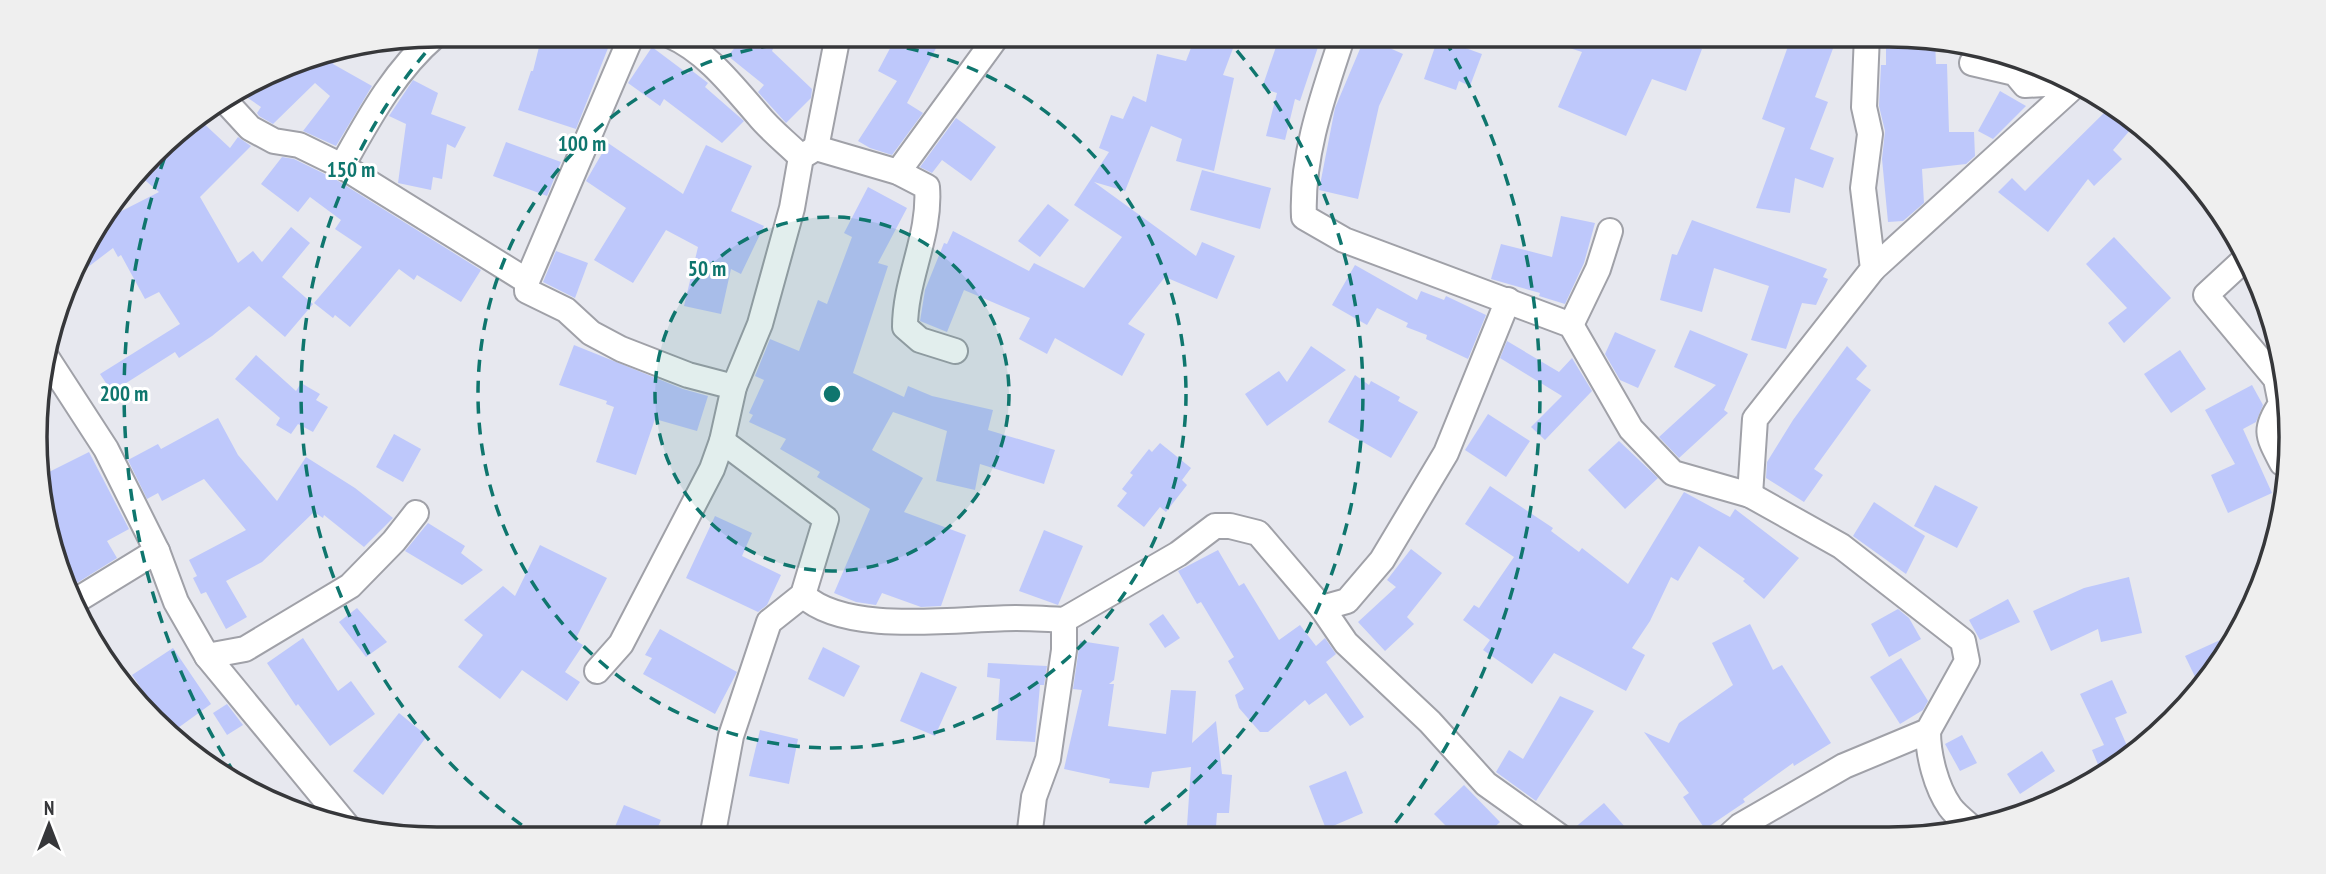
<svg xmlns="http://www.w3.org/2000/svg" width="2326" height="874" viewBox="0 0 2326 874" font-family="'PT Sans Narrow',sans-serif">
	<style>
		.building { fill: #bec8fb }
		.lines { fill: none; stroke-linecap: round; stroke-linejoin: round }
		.street-casing { stroke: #a0a1a8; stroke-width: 28 }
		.street { stroke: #fff; stroke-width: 24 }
		.ring { fill: none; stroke: #0f766e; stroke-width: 3.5; stroke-dasharray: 12 9 }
		.rim { fill: none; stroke: #36373a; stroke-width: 3.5 }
		.centre { fill: #0f766e; stroke: #fff; stroke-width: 3.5 }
		.ring-label { font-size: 21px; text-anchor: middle; font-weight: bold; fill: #0f766e; stroke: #fff; stroke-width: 6; stroke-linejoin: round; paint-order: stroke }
	</style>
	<rect width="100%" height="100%" fill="#e7e8ef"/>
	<!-- building -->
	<g class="building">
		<polygon points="542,35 574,35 610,43 576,129 518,110 531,71 533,71"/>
		<polygon points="745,35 779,35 772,51 812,89 811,98 786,123 758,92 764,85 728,56"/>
		<polygon points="897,35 943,35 907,103 923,113 892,155 870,148 858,141 897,81 878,71"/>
		<polygon points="1196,35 1238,35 1223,75 1234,78 1214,171 1176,161 1182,139 1151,126 1125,191 1094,182 1196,256 1202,242 1235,256 1217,299 1165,277 1128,324 1145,334 1122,376 1055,338 1047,354 1019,339 1030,318 964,290 947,332 920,321 925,290 944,243 947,244 953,231 1029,271 1034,263 1084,288 1122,237 1074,205 1109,152 1099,148 1111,115 1123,119 1133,96 1146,102 1157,54 1186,61"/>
		<polygon points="1280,35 1322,35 1300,101 1295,99 1285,140 1266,136 1277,93 1262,88"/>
		<polygon points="1543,35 1689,35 1685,44 1702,49 1686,91 1652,79 1626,136 1558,107 1582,52 1542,39"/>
		<polygon points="1792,35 1838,35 1815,97 1828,102 1810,149 1834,158 1823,188 1795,178 1790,213 1756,208 1785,128 1762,119"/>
		<polygon points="1886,35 1935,41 1936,64 1947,64 1949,132 1974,132 1975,156 1966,164 1922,169 1924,203 1903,221 1888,222 1882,159 1885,131 1879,106 1881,65 1886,65"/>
		<polygon points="1365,37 1403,54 1379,106 1358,199 1319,190 1335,108"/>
		<polygon points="1438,38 1482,54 1470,86 1459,81 1456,90 1424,79"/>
		<polygon points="652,47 688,74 691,70 708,83 705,87 744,121 722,143 664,99 660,106 628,83"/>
		<polygon points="340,51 333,64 372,86 336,146 303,131 330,96 315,83 273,124 259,116 257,113 261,107 242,94 307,56"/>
		<polygon points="413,80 438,93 431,114 466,127 455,148 447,144 442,179 433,177 431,190 398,183 406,124 389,116"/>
		<polygon points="2000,91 2026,106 1993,139 1978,131"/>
		<polygon points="2110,107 2137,122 2113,150 2122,159 2094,186 2088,179 2048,232 1998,192 2012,178 2025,191"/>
		<polygon points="956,118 996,147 971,181 942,160 932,173 920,167"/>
		<polygon points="199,119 230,148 238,137 251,146 200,197 238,263 253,251 262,262 291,227 310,243 282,277 313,304 285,337 249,306 212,336 179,358 175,352 112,392 100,374 180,324 159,292 145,299 121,255 118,257 113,248 75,277 89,236 100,222 159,192 140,176 165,146"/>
		<polygon points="506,142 561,162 547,196 493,176"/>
		<polygon points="608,143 683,194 706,145 752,166 731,211 764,226 741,274 731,269 721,314 684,306 698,247 666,230 633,283 594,260 626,208 586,181"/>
		<polygon points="282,157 294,159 335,179 481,270 461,302 417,275 414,280 399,269 350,327 335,315 333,318 314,303 362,247 335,229 341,220 310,197 298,212 261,184"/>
		<polygon points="1202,170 1271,188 1260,229 1190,210"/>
		<polygon points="868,187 907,208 878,263 888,266 853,373 904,397 908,386 932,396 993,410 988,430 1055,450 1044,484 980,464 975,490 936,481 947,431 893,412 872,450 923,478 904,512 966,535 941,606 921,607 882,593 876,605 856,602 834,593 870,509 817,477 820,472 780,449 786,439 749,422 753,415 749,413 764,380 755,376 770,339 799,351 818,300 827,304 852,237 844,233"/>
		<polygon points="1048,204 1069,220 1040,257 1018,241"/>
		<polygon points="1561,216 1595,223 1584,263 1565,304 1539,296 1540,293 1491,279 1501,244 1552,257"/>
		<polygon points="1692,220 1827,269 1823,277 1828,279 1816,305 1802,303 1786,349 1751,340 1769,286 1714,268 1702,312 1660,300 1672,254 1677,255"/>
		<polygon points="2114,237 2171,298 2124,343 2108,323 2127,308 2086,264"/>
		<polygon points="556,251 588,263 575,298 543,282"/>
		<polygon points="1355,265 1417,300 1421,291 1444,300 1446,296 1486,315 1468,359 1426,339 1427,335 1406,327 1408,323 1377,308 1367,325 1332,305"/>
		<polygon points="1690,330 1748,354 1724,410 1728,413 1679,458 1659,437 1716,385 1674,367"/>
		<polygon points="1615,332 1656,350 1638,388 1620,380 1605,354"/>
		<polygon points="1507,341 1559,372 1572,358 1592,391 1545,440 1531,427 1562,396 1500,358"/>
		<polygon points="574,345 683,389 708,396 697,431 655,419 636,475 596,462 614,407 606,404 607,401 559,385"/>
		<polygon points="1311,346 1346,370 1267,426 1245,394 1279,371 1287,382"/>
		<polygon points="1847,346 1867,366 1856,379 1871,390 1814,469 1823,475 1804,502 1766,478 1767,462 1793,420"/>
		<polygon points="2180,350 2206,389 2171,413 2144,374"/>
		<polygon points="256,355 296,391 301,383 320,394 316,400 328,407 313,432 298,424 291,434 276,425 280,418 235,379"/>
		<polygon points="1355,375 1369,385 1371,381 1400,397 1398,401 1418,412 1391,458 1328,422"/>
		<polygon points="2252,385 2263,405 2256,422 2243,429 2272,493 2228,513 2211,475 2235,464 2205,410"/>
		<polygon points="1488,414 1530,441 1506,477 1465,450"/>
		<polygon points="218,418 238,455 277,501 306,457 355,488 393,518 364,547 324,515 323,518 314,512 262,562 226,581 247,617 226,629 206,592 201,594 193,578 197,576 189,560 246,530 204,479 162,501 158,493 147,499 128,460 158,444 161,449"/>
		<polygon points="394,434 421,449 403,482 376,467"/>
		<polygon points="1619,441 1658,478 1625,509 1588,470"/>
		<polygon points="1160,443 1191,468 1182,480 1187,485 1166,512 1160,507 1144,527 1117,506 1127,493 1122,489 1133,475 1130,473 1149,449 1152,452"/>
		<polygon points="89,452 129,529 107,541 117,558 72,586 43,516 41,476"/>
		<polygon points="1935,485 1978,507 1957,548 1914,526"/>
		<polygon points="1490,486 1553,528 1551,531 1579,552 1582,548 1628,584 1684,492 1730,517 1735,509 1799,558 1764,599 1743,581 1745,579 1699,546 1678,581 1671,577 1650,621 1632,648 1645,655 1626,691 1554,653 1532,684 1483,650 1490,640 1463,620 1474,605 1479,608 1514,557 1465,524"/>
		<polygon points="1874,502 1925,536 1906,574 1853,536"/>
		<polygon points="715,516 752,533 742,556 781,575 767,605 758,612 686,578"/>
		<polygon points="428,523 465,546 461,553 483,570 462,585 405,551"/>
		<polygon points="1044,530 1083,546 1058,605 1019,591"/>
		<polygon points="540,545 607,578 575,640 583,645 565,672 580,682 567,701 522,670 500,699 458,667 483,635 464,620 503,586 515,596"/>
		<polygon points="1411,549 1442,573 1407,617 1414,624 1385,651 1358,622 1396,587 1387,580"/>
		<polygon points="1218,550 1239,586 1244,583 1279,640 1300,625 1316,646 1325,638 1336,654 1326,662 1364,717 1350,726 1326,693 1309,705 1305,700 1268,732 1260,732 1239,708 1235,695 1244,689 1228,661 1234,657 1201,602 1197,604 1178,571"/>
		<polygon points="2129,577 2142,633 2101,642 2098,629 2051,651 2033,611 2084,588"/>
		<polygon points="2008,599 2020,622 1980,640 1969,620"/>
		<polygon points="357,608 387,642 366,657 339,622"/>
		<polygon points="1898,609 1909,618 1921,639 1889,657 1871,624"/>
		<polygon points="1163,614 1180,638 1165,648 1149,624"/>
		<polygon points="1750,624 1773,670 1782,665 1831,743 1794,766 1793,763 1743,799 1745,802 1705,829 1683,797 1689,793 1644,732 1669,743 1679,723 1733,685 1712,643"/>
		<polygon points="660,629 737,672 715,714 643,674 652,658 645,655"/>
		<polygon points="2240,631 2237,638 2199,685 2185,656"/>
		<polygon points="303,638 338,691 351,681 375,714 330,746 298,704 296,706 267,663"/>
		<polygon points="1080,641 1119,647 1114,680 1109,684 1114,684 1108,726 1166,734 1171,690 1196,691 1192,743 1216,721 1222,774 1232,775 1229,813 1217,813 1216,827 1187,826 1191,767 1152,772 1149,788 1109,783 1110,779 1064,769 1082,690 1073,689"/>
		<polygon points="823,647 860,666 844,697 808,679"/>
		<polygon points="173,648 211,704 171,733 145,705 150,701 132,675"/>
		<polygon points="1901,658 1928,701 1923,710 1900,724 1870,677"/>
		<polygon points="988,663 1047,666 1044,685 1040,685 1035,742 996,740 1000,679 987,677"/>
		<polygon points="921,672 957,687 935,736 900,721"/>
		<polygon points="2112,680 2127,713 2115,718 2131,755 2102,774 2092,750 2104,745 2080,694"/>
		<polygon points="1560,696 1594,711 1536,801 1496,772 1509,750 1523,759"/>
		<polygon points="227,704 243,725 227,735 213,713"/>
		<polygon points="399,713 427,736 383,795 353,771"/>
		<polygon points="760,730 798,739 789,784 749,776"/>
		<polygon points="1962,735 1977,763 1960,771 1945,744"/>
		<polygon points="2042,751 2055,771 2020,794 2007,774"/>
		<polygon points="1346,771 1363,813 1326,829 1309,786"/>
		<polygon points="1464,785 1500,822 1484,837 1457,837 1434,814"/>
		<polygon points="1604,803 1633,836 1574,836 1572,830"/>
		<polygon points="624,805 661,820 653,838 610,839"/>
	</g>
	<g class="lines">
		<defs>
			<g id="street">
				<path d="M669 35C706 51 732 85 758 115 770 130 787 143 801 157"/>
				<path d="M1343 35C1324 93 1301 155 1304 217L1344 240 1571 325 1631 429 1673 473 1750 495 1841 546 1963 641 1967 661 1928 731 1844 766 1740 826 1729 836"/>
				<polyline points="1972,63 2015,73 2025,85 2063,83"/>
				<polyline points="227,103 250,128 274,141 299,145 342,166 527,281 527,291 566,310 591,333 621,349 688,375 734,387"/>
				<polyline points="816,148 838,35"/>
				<path d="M342 166C369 118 394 71 436 35"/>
				<polyline points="898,172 998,35"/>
				<path d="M2245 259 2206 295 2276 379 2281 404C2263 430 2268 436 2282 463"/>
				<polyline points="1873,269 2072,88"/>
				<polyline points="527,281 632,35"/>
				<polyline points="1571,325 1598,269 1610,231"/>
				<polyline points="47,358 106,449 157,551 176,602 207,656 348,827"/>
				<polyline points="1750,495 1755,419 1873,269 1863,188 1870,134 1864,107 1867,35"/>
				<path d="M803 595C846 636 959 618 1016 618 1032 618 1048 619 1064 620V650L1048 759 1034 797 1029 838"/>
				<polyline points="77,600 157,551"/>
				<polyline points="1322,608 1347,601 1382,560 1446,453 1508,300"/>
				<polyline points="1064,620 1178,554 1215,526 1230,526 1258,533 1322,608 1346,643 1430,722 1486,784 1559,836"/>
				<polyline points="207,656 245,649 350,586 394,541 416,513"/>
				<path d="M597 671 621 644 712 469 722 441 734 387 760 324 792 208 801 157 816 148 898 172 927 187C931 235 905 279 905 327L920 340 955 351"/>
				<path d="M1928 731C1928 755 1936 787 1950 807 1955 814 1964 821 1971 827"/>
				<polyline points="712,838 731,736 769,622 803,595 826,519 722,441"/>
			</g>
		</defs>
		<!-- street casing -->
		<use href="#street" class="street-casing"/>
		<!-- street -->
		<use href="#street" class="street"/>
	</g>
	<!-- distance rings -->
	<circle cx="832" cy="394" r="177" fill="#0f766e" fill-opacity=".12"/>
	<g class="ring">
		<circle cx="832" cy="394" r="177"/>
		<circle cx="832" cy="394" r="354"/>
		<path d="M539 837A531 531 0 0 1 441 35M1223 35A531 531 0 0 1 1125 837"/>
		<path d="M235 774A708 708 0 0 1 173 135M1445 40A708 708 0 0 1 1386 835"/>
	</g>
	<!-- crop -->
	<path d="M0 0H2326V874H0ZM437 47H1889A390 390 0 0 1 2279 437V437A390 390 0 0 1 1889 827H437A390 390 0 0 1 47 437V437A390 390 0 0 1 437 47Z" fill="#efefef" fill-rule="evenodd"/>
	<path class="rim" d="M437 47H1889A390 390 0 0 1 2279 437V437A390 390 0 0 1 1889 827H437A390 390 0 0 1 47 437V437A390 390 0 0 1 437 47Z"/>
	<circle cx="832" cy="394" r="10" class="centre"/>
	<g class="ring-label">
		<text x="582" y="151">100 m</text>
		<text x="351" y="177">150 m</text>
		<text x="707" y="276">50 m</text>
		<text x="124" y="401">200 m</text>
	</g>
	<!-- north arrow -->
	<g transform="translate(49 825)" stroke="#ffffff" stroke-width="5" paint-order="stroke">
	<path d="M0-5L12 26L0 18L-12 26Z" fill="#36373a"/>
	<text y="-10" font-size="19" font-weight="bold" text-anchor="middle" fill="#36373a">N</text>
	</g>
</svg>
